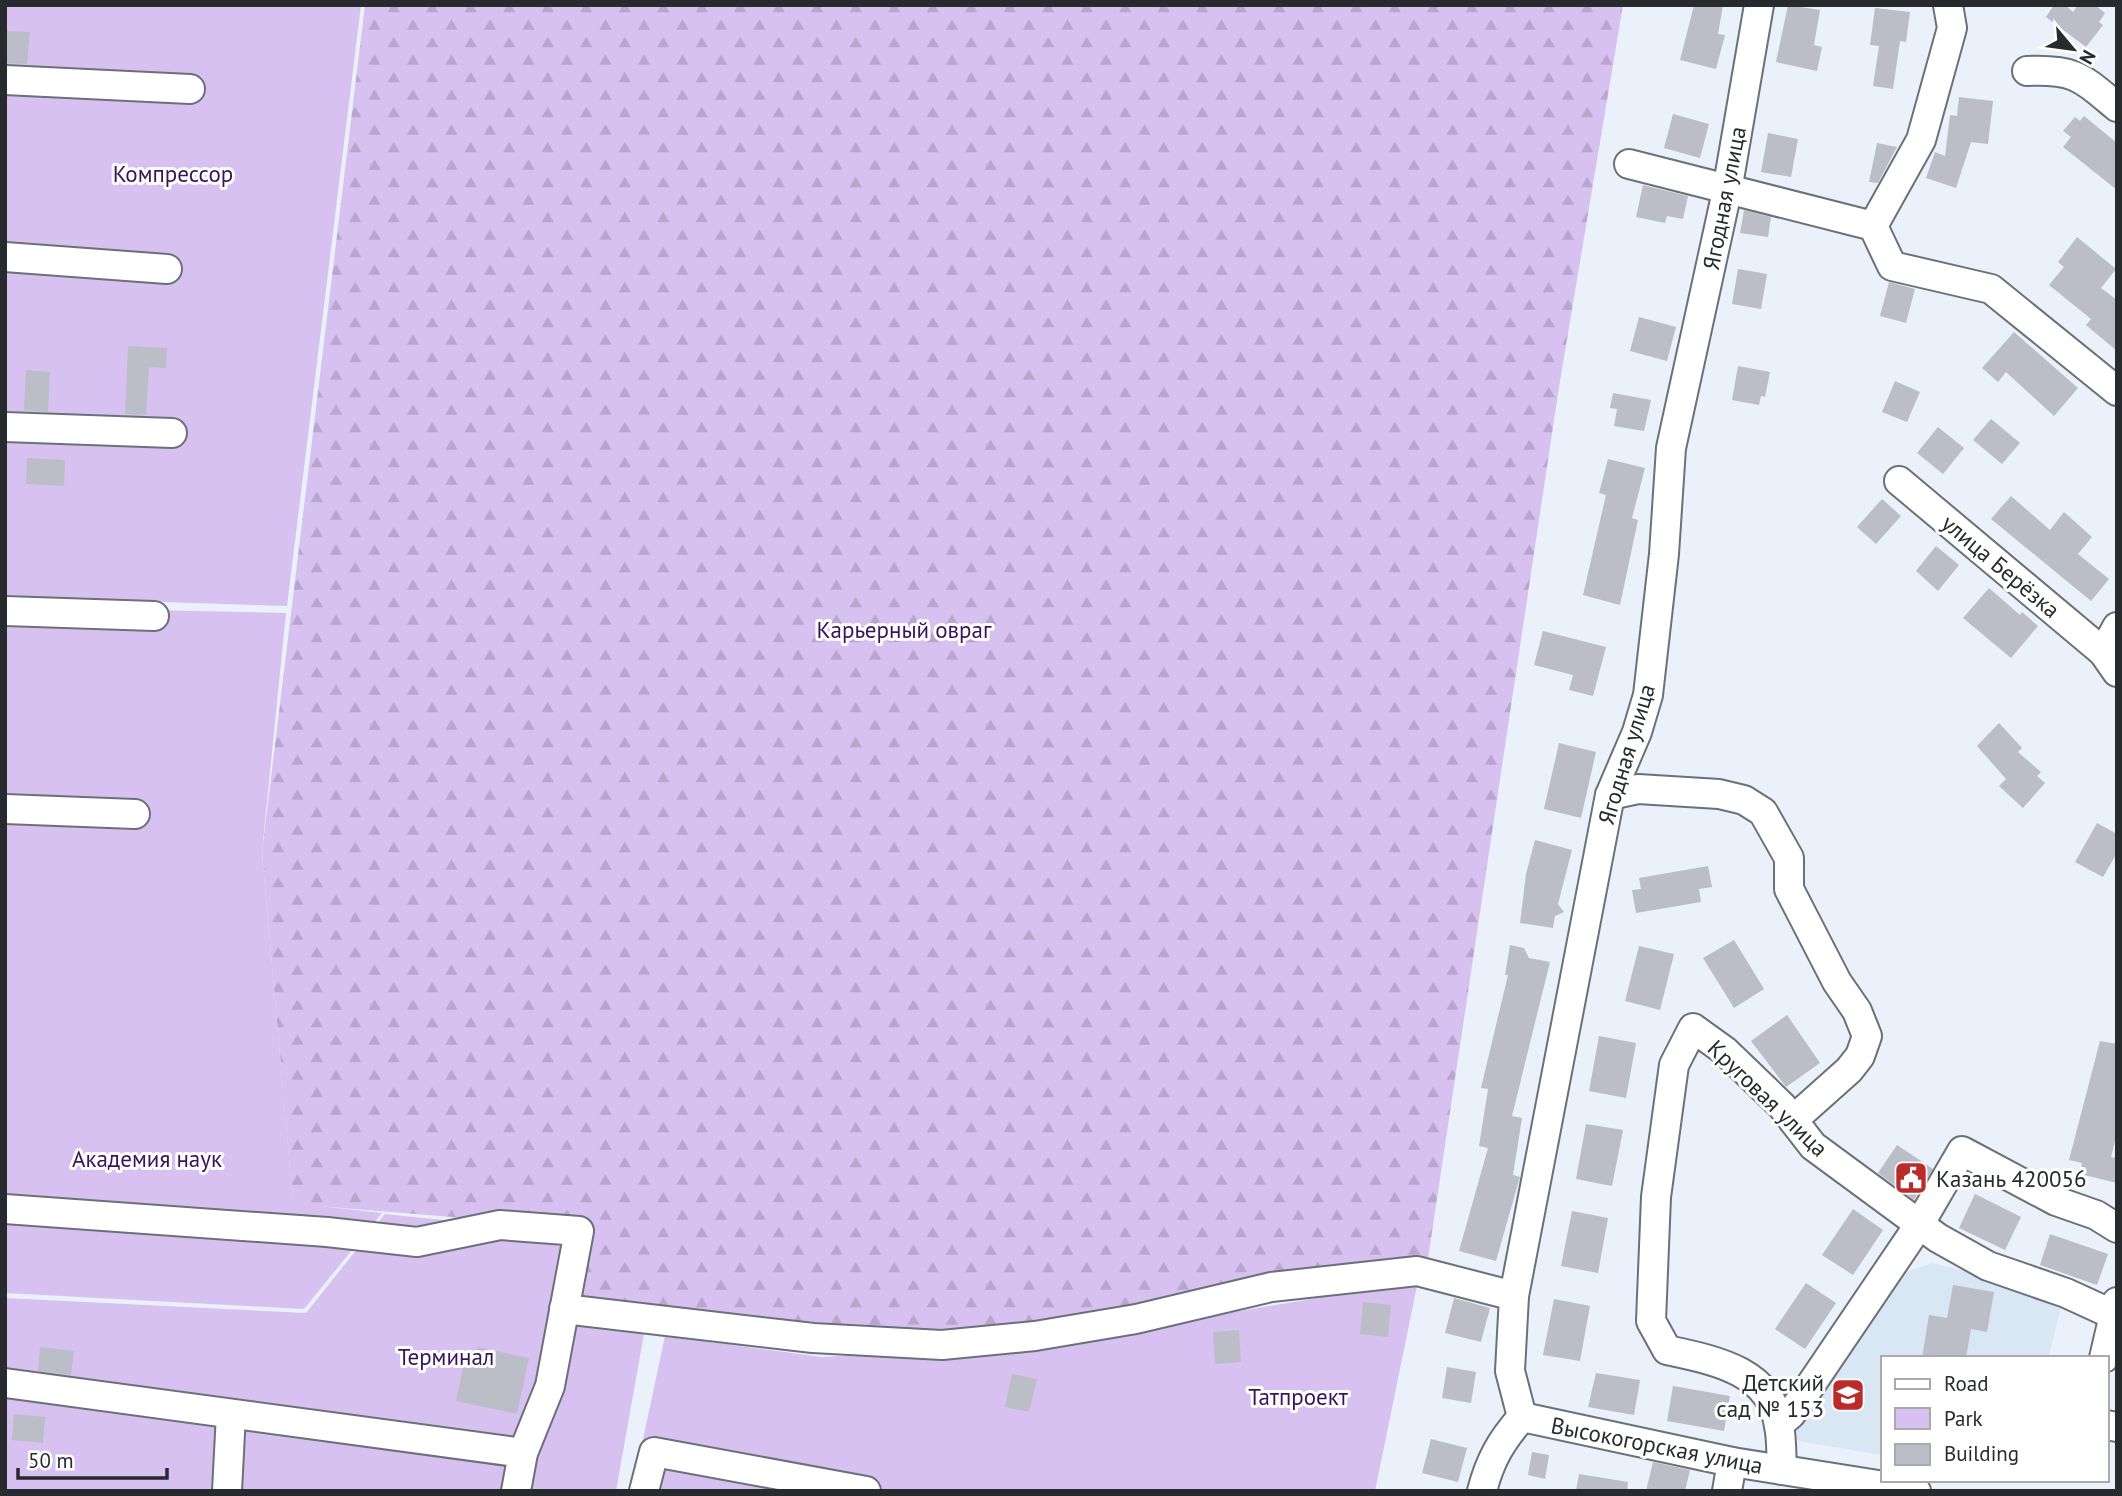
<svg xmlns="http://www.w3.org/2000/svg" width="2122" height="1496" viewBox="0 0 2122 1496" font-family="'PT Sans',sans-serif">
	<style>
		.built { fill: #d9e6f4 }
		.forest { fill: url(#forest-firs) }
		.green { fill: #d7c1f1 }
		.building { fill: #bbbdc7 }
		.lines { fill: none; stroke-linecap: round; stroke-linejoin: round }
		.minor-casing { stroke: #6a7178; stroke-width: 32 }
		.minor { stroke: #fff; stroke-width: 28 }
		.labels { text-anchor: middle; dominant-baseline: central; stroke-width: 6; stroke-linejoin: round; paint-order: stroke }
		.park-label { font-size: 23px; fill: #391458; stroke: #fff }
		.street-label { font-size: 23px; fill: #282b2e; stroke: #fff }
		.poi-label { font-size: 23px; fill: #282b2e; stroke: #fff; text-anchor: start }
	</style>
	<defs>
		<pattern id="forest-firs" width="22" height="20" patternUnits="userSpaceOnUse" patternTransform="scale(1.75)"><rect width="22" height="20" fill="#d7c1f1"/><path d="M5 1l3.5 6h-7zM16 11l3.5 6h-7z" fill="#b9a6cf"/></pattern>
	</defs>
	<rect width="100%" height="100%" fill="#eaf1fa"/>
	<!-- built -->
	<polygon class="built" points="1932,1263 2003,1280 2062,1304 2048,1358 1882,1358 1882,1455 1799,1441 1789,1433 1891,1277"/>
	<!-- forest -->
	<polygon class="forest" points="365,5 1623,5 1559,387 1427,1265 946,1340 573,1318 586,1228 293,1204 262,852"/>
	<!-- green -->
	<g class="green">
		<polygon points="5,5 361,5 287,606 5,597"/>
		<polygon points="5,607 286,613 262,852 293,1203 382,1213 304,1309 5,1293"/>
		<polygon points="385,1214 576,1234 584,1325 645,1328 616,1491 5,1491 5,1298 306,1313"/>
		<polygon points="1418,1281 1375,1491 632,1491 665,1336 822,1357 1026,1347"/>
	</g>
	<!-- building -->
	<g class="building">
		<polygon points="1694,5 1723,5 1718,34 1725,35 1716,69 1680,60"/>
		<polygon points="1788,5 1820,10 1814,45 1822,47 1817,71 1776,62"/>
		<polygon points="2054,5 2065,5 2073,12 2078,5 2095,5 2105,13 2099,22 2103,25 2086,47 2046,17"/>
		<polygon points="1875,8 1910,12 1906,42 1900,41 1893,89 1873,86 1879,46 1870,45"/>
		<polygon points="7,31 30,32 27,64 5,63"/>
		<polygon points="1959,97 1993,101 1988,144 1971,142 1956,188 1926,178 1935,152 1945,156 1950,115 1957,116"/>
		<polygon points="1673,114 1709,124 1700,158 1664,148"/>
		<polygon points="2084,116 2117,143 2117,190 2063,147 2071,137 2063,131 2075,117 2080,121"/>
		<polygon points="1768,133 1798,139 1791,177 1761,172"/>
		<polygon points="1877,143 1897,147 1878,183 1869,182"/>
		<polygon points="1643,185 1688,196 1683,219 1667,216 1665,223 1636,217"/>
		<polygon points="1744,210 1771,217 1768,237 1740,233"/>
		<polygon points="2077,237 2116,269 2101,288 2117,300 2117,351 2086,325 2091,319 2049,285 2064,267 2058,262"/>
		<polygon points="1738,269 1767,274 1761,309 1732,304"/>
		<polygon points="1889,282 1915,289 1906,323 1880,316"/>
		<polygon points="1639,317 1676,327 1667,361 1630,351"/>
		<polygon points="2014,332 2078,388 2054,416 2006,372 1998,382 1982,368"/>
		<polygon points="128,346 167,348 166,368 149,367 146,415 125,414"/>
		<polygon points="1738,366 1770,372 1765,397 1761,396 1759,405 1732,400"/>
		<polygon points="26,370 50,372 48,412 24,410"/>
		<polygon points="1895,381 1920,392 1907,422 1882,412"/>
		<polygon points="1613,393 1651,400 1644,431 1614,426 1617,409 1610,408"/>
		<polygon points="1991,419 2020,443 2002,464 1973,440"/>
		<polygon points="1938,427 1964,448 1943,474 1917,453"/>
		<polygon points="27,458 65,460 64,486 26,484"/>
		<polygon points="1608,459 1645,468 1632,518 1638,520 1620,605 1583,595 1606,495 1599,493"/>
		<polygon points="2011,496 2050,530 2064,512 2092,537 2078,554 2109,579 2091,601 1991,519"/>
		<polygon points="1882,499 1901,516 1876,544 1857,527"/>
		<polygon points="1936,546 1959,565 1938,591 1916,571"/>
		<polygon points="1989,588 2020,615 2022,612 2038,626 2011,658 1963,618"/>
		<polygon points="1543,631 1606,647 1593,696 1569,690 1573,675 1534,665"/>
		<polygon points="1999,723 2022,748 2018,752 2041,772 2037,776 2045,783 2023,808 1999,786 2006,779 1977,746"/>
		<polygon points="1559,743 1596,752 1581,818 1544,809"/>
		<polygon points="2097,823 2117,834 2117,853 2103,877 2075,862"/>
		<polygon points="1535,840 1572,850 1558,904 1564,912 1555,916 1553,928 1520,923 1526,874"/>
		<polygon points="1708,866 1712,887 1699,889 1701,902 1636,913 1632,890 1641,889 1639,878"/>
		<polygon points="1734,940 1764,989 1734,1008 1703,958"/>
		<polygon points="1510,945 1524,948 1529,958 1550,962 1512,1116 1522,1118 1513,1175 1520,1177 1496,1261 1459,1251 1488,1148 1479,1146 1488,1089 1481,1088 1508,975 1505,975"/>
		<polygon points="1639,946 1674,954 1660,1010 1625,1001"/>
		<polygon points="1787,1015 1820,1063 1786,1087 1751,1041"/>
		<polygon points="1599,1036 1636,1043 1626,1098 1589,1091"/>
		<polygon points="2100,1041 2117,1044 2117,1133 2111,1157 2117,1158 2117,1183 2080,1174 2082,1163 2069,1160"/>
		<polygon points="1586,1124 1623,1130 1612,1186 1576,1179"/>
		<polygon points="1897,1145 1933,1169 1914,1200 1878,1173"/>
		<polygon points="1975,1194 2021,1217 2005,1250 1959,1228"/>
		<polygon points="1853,1209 1883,1230 1853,1275 1822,1255"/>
		<polygon points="1572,1211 1608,1218 1598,1273 1561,1266"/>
		<polygon points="2050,1234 2108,1254 2097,1285 2040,1265"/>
		<polygon points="1806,1283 1836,1303 1805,1349 1775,1329"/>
		<polygon points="1953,1285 1994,1292 1987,1332 1971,1329 1966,1358 1922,1358 1929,1315 1947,1318"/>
		<polygon points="1454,1298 1490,1308 1481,1342 1445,1333"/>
		<polygon points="1554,1299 1590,1306 1580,1361 1543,1355"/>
		<polygon points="1363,1302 1391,1305 1388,1337 1360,1334"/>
		<polygon points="1239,1330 1241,1362 1215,1364 1213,1332"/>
		<polygon points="40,1347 74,1351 71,1375 38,1371"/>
		<polygon points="477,1347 529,1358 517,1414 456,1401 464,1363 473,1366"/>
		<polygon points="1447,1367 1476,1372 1471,1403 1442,1398"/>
		<polygon points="1596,1373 1640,1380 1634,1415 1588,1407"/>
		<polygon points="1012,1374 1037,1379 1029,1412 1005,1407"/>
		<polygon points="1673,1386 1730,1396 1724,1431 1667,1421"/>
		<polygon points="14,1414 45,1417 43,1443 12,1440"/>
		<polygon points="1431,1439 1467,1448 1458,1482 1422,1473"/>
		<polygon points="1532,1452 1549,1455 1545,1479 1528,1475"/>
		<polygon points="1653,1462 1690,1470 1685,1491 1646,1491"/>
		<polygon points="1579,1474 1628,1482 1627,1491 1576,1491"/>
	</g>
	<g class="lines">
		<defs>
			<g id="minor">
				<path d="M2027 71C2075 69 2081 77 2117 107"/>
				<polyline points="5,80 190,89"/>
				<polyline points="1629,164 1873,226 1892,266 1991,289 2117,391"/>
				<polyline points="1873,226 1921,140 1952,28 1948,5"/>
				<polyline points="5,257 167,269"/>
				<polyline points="5,427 172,433"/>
				<polyline points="1899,481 2103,652 2117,672"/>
				<polyline points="5,611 154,616"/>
				<polyline points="2103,652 2117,627"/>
				<polyline points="1610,795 1638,789 1719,794 1744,800 1763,812 1789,858 1789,889 1837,982 1857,1011 1867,1036 1860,1056 1849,1070 1793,1120"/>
				<polyline points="5,809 135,814"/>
				<polyline points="5,1209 327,1232 417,1242 500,1225 579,1231 550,1386 523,1453 516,1491"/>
				<polyline points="564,1309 813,1338 942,1345 1035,1336 1136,1319 1271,1287 1417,1271 1514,1296"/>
				<polyline points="2104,1358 2117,1302"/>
				<polyline points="5,1383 523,1453"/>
				<polyline points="1522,1417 1732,1462 1916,1491"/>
				<polyline points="1779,1424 1791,1414 1919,1225 1962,1151 2056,1201 2096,1215 2117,1228"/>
				<polyline points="2106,1425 2117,1427"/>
				<path d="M1782 1470C1781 1455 1782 1440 1779 1426 1771 1370 1713 1360 1667 1350L1651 1321 1656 1197 1674 1065 1693 1028 1725 1051 1782 1106 1813 1146 1938 1238 1988 1266 2066 1293 2114 1315"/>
				<polyline points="227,1491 231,1414"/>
				<polyline points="644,1491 654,1452 866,1491"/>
				<path d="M1482 1491C1490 1460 1501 1441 1522 1417L1510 1371 1514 1296 1610 795 1637 732 1648 695 1664 554 1671 448 1727 191 1759 5"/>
				<polyline points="1727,1491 1732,1462"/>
			</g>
		</defs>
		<!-- minor casing -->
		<use href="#minor" class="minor-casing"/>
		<!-- minor -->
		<use href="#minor" class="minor"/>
	</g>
	<!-- icons -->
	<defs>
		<symbol id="civic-square" viewBox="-11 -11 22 22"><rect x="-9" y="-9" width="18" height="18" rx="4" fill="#ba2b29" stroke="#fff"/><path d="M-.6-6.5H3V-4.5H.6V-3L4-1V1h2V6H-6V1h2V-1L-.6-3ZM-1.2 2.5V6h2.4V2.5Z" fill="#fff"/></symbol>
		<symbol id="school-square" viewBox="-11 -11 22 22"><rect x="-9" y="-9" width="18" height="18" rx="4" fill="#ba2b29" stroke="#fff"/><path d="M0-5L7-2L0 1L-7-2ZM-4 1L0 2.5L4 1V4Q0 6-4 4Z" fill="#fff"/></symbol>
	</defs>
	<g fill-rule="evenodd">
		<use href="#civic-square" x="1892" y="1159" width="38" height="38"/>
		<use href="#school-square" x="1829" y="1376" width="38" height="38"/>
	</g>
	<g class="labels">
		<!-- park labels -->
		<g class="park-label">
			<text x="173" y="173">Компрессор</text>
			<text x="904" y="629">Карьерный овраг</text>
			<text x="147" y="1158">Академия наук</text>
			<text x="446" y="1356">Терминал</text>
			<text x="1298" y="1396">Татпроект</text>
		</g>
		<!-- street labels -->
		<g class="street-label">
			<text transform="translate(1724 198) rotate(-79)">Ягодная улица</text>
			<text transform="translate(2001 566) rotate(40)">улица Берёзка</text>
			<text transform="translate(1626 754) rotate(-73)">Ягодная улица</text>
			<text transform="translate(1768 1098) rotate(44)">Круговая улица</text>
			<text transform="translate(1657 1445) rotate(11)">Высокогорская улица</text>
		</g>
		<!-- poi labels -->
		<g class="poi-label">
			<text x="1936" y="1178">Казань 420056</text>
			<text x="1824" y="1382" text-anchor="end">Детский<tspan x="1824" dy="26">сад № 153</tspan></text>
		</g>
	</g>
	<!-- border -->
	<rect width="2122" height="1496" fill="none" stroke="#282b2e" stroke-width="14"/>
	<!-- legend -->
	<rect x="1881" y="1356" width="228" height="126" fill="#ffffff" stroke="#a9aaab" stroke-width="2"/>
	<rect x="1895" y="1379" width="35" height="10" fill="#ffffff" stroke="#a9aaab" stroke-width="2"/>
	<text x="1944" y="1391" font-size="21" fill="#282b2e">Road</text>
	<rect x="1895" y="1408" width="35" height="21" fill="#d7c1f1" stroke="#a9aaab" stroke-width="2"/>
	<text x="1944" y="1426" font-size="21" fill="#282b2e">Park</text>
	<rect x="1895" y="1444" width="35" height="21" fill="#bbbdc7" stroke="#a9aaab" stroke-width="2"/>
	<text x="1944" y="1461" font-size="21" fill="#282b2e">Building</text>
	<!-- north arrow -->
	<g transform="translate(2073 49) rotate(119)" stroke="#ffffff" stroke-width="5" paint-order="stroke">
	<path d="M0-5L12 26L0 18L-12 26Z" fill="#282b2e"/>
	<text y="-10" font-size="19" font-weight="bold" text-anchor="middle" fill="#282b2e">N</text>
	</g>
	<!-- scale -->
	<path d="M18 1468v10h149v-10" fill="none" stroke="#282b2e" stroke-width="3.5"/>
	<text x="28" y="1468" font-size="21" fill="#282b2e" stroke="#ffffff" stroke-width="5" paint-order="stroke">50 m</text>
</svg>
